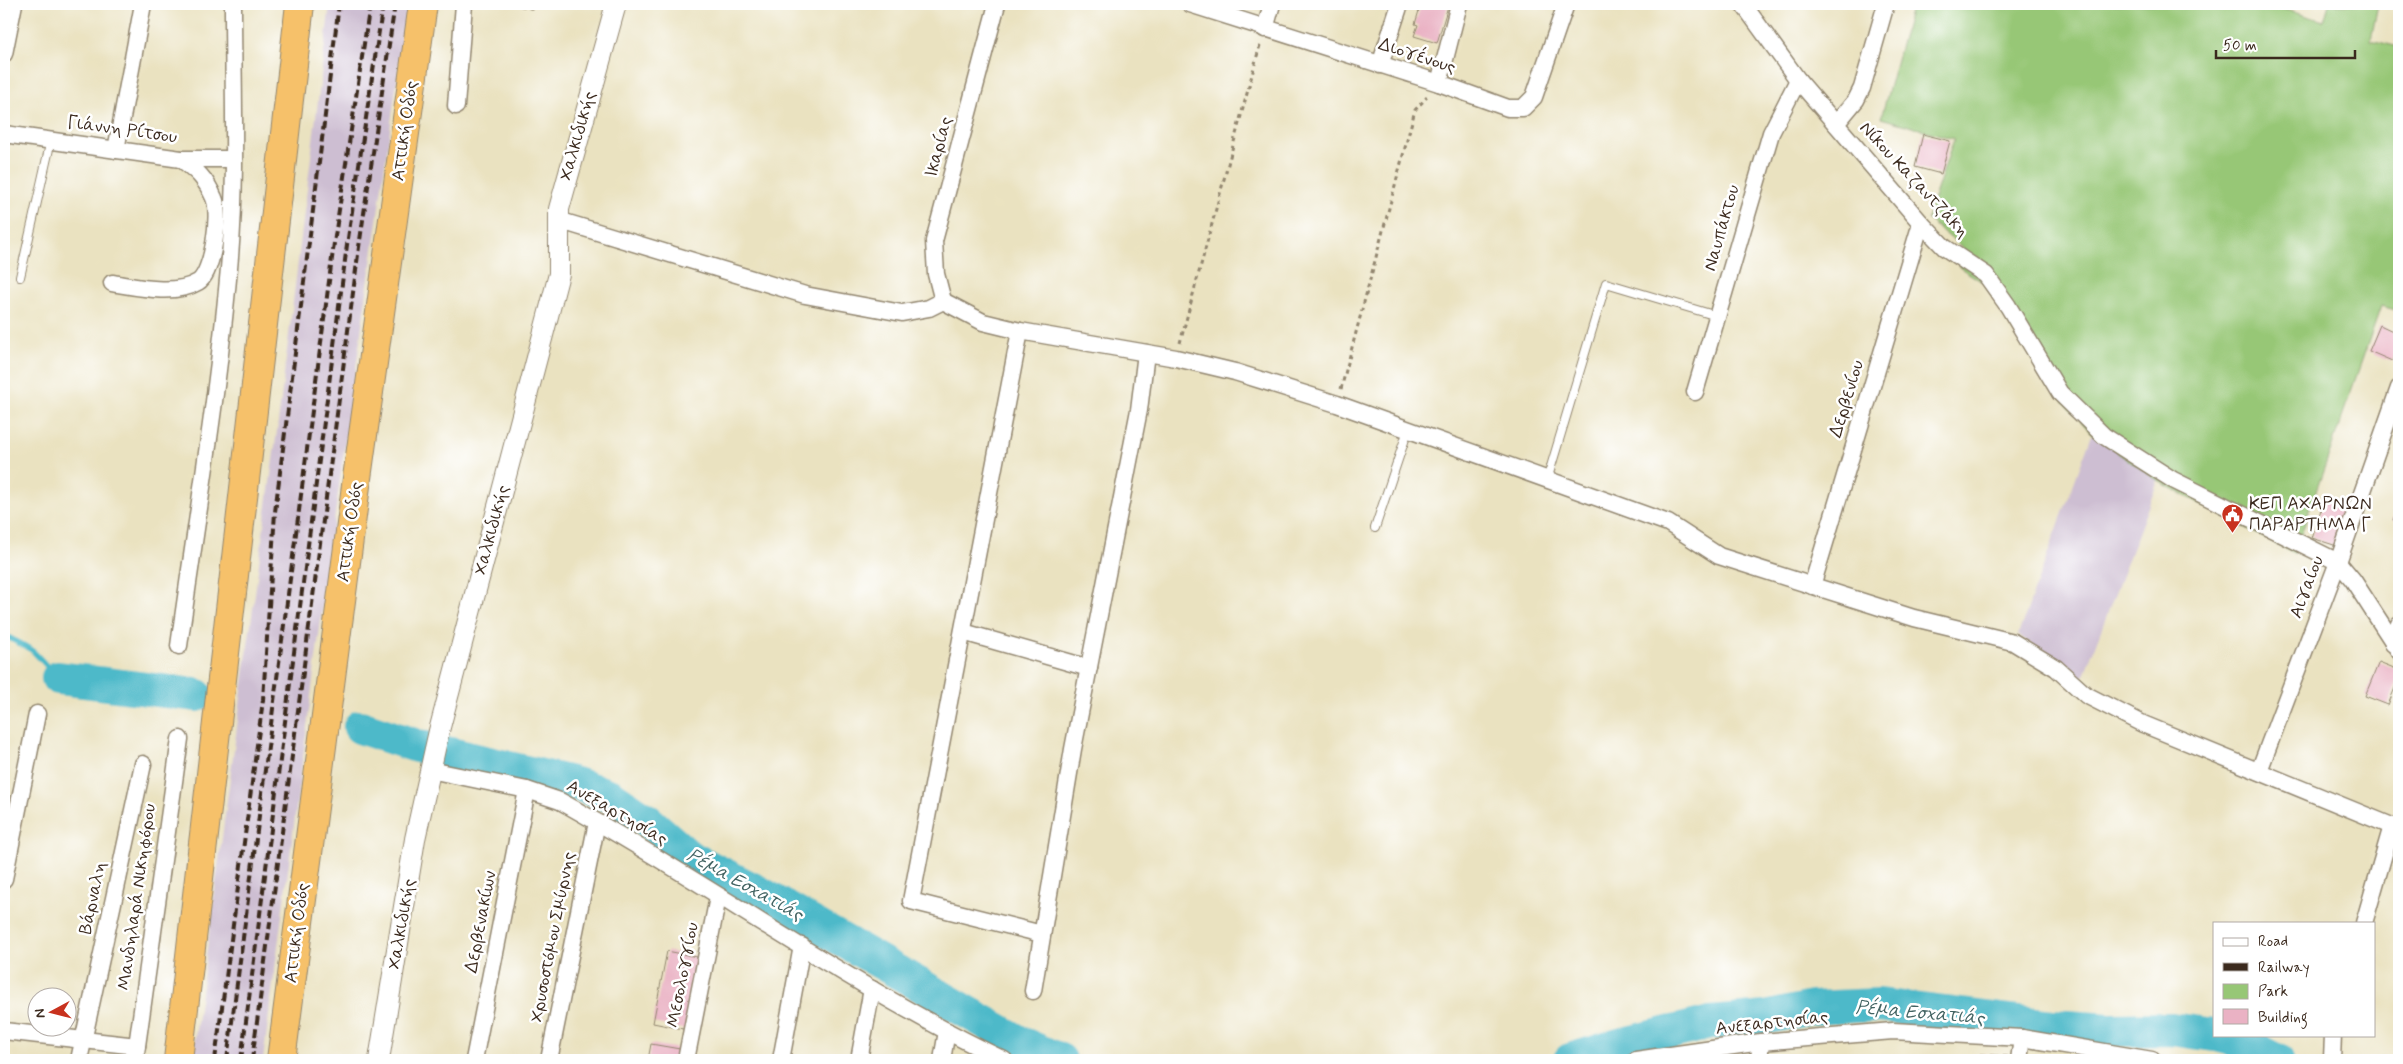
<svg xmlns="http://www.w3.org/2000/svg" width="2403" height="1064" viewBox="0 0 2403 1064" font-family="Mynerve,sans-serif">
	<style>
		.industrial { fill: #cdbed2 }
		.green { fill: #97c776; stroke: #69784a }
		.lines { fill: none; stroke-linecap: round; stroke-linejoin: round }
		.stream { stroke: #4db9c9; stroke-width: 5.5 }
		.river { stroke: #4db9c9; stroke-width: 34 }
		.building { fill: #eab2c4 }
		.service-casing { stroke: #92866f; stroke-width: 10 }
		.minor-casing { stroke: #92866f; stroke-width: 19 }
		.tertiary-casing { stroke: #92866f; stroke-width: 22 }
		.motorway-casing { stroke: #92866f; stroke-width: 30 }
		.path { stroke: #92866f; stroke-width: 3; stroke-dasharray: 4 4; stroke-linecap: butt }
		.service { stroke: #fff; stroke-width: 8 }
		.minor { stroke: #fff; stroke-width: 16 }
		.tertiary { stroke: #fff; stroke-width: 20 }
		.motorway { stroke: #f6c16b; stroke-width: 28 }
		.rail { stroke: #3b2a1e; stroke-width: 4; stroke-dasharray: 8 4; stroke-linecap: butt }
		.labels { text-anchor: middle; dominant-baseline: central; stroke-width: 5; stroke-linejoin: round; paint-order: stroke }
		.street-label { font-size: 18px; fill: #3b2a1e; stroke: #fff }
		.poi-label { font-size: 18px; fill: #3b2a1e; stroke: #fff; text-anchor: start }
		.water-label { font-size: 19px; font-style: italic; fill: #426362; stroke: #fff }
	</style>
	<rect width="100%" height="100%" fill="#fff"/>
	<filter id="ink" filterUnits="userSpaceOnUse"><feTurbulence type="fractalNoise" baseFrequency=".02" numOctaves="2"/><feDisplacementMap in="SourceGraphic" scale="10" xChannelSelector="R" yChannelSelector="G"/><feConvolveMatrix kernelMatrix="1 2 1 2 8 2 1 2 1" color-interpolation-filters="sRGB"/></filter>
	<filter id="wash" filterUnits="userSpaceOnUse"><feTurbulence type="fractalNoise" baseFrequency=".0096" numOctaves="4" result="noise"/><feDisplacementMap in="SourceGraphic" scale="20" xChannelSelector="R" yChannelSelector="G"/><feGaussianBlur stdDeviation="1.12" result="paint"/><feColorMatrix in="noise" values="0 0 0 0 0 0 0 0 0 0 0 0 0 0 0 0 0 1.4 0 .05"/><feComposite in="paint" operator="in"/></filter>
	<g filter="url(#wash)">
		<rect width="100%" height="100%" fill="#eae2c0"/>
		<!-- industrial -->
		<g class="industrial">
			<polygon points="330,4 408,4 333,529 263,1060 192,1060 278,423"/>
			<polygon points="2092,434 2158,481 2082,680 2018,635"/>
		</g>
		<!-- green -->
		<polygon class="green" points="1912,4 2266,4 2324,21 2329,4 2378,4 2371,40 2399,47 2399,249 2394,262 2399,264 2399,311 2381,306 2294,554 2158,481 2092,434 2048,383 1984,283 1959,267 1962,247 1927,219 1954,139 1881,118"/>
		<g class="lines">
			<!-- stream -->
			<polyline class="stream" points="4,635 32,650 58,678"/>
			<!-- river -->
			<g class="river">
				<polyline points="58,678 196,695"/>
				<polyline points="360,727 417,746 576,784 611,796 648,821 689,857 760,893 1021,1043 1060,1060"/>
				<polyline points="2217,1035 2240,1041 2277,1060"/>
				<polyline points="1570,1060 1619,1045 1710,1023 1765,1018 1811,1008 1878,1005 2052,1026 2110,1030 2171,1029 2214,1035"/>
			</g>
		</g>
		<g id="blocks">
			<!-- building -->
			<g class="building">
				<polygon points="1421,4 1439,4 1448,6 1437,43 1414,36 1418,25 1415,24"/>
				<polygon points="1923,134 1950,141 1941,174 1915,167"/>
				<polygon points="2380,325 2399,334 2399,344 2392,361 2369,351"/>
				<polygon points="2324,500 2349,508 2337,546 2312,538"/>
				<polygon points="2399,505 2399,522 2393,520"/>
				<polygon points="2379,662 2399,670 2399,678 2388,705 2365,696"/>
				<polygon points="667,951 702,958 688,1030 653,1023"/>
				<polygon points="651,1044 680,1049 678,1060 648,1060"/>
				<polygon points="1980,1054 2008,1056 2008,1060 1979,1060"/>
			</g>
		</g>
	</g>
	<g filter="url(#ink)">
		<use href="#blocks" fill-opacity="0" stroke="#92866f" stroke-width="1"/>
		<g class="lines">
			<defs>
				<g id="service">
					<polyline points="20,277 51,140"/>
					<polyline points="1547,480 1606,283 1717,316"/>
					<polyline points="1375,528 1408,430"/>
				</g>
				<g id="minor">
					<polyline points="1190,4 1439,83 1508,108 1523,108 1534,97 1566,4"/>
					<polyline points="1743,4 1798,80 1921,223 1944,247 1986,275 2008,306 2060,393 2104,436 2173,480 2338,562 2353,580 2399,651"/>
					<polyline points="1265,29 1272,4"/>
					<polyline points="4,54 14,4"/>
					<polyline points="1380,65 1400,4"/>
					<polyline points="1439,83 1459,4"/>
					<polyline points="456,106 464,4"/>
					<polyline points="1836,124 1856,100 1862,88 1886,4"/>
					<polyline points="4,134 181,159 234,159"/>
					<polyline points="116,150 143,4"/>
					<polyline points="558,220 805,295 902,313 929,308 943,301 983,322 1020,331 1176,358 1235,372 1337,404 1668,523 1719,556 1914,618 2013,642 2056,668 2086,695 2143,724 2399,829"/>
					<path d="M112 283C137 287 175 296 198 282 213 273 221 213 214 198 206 179 197 171 181 159"/>
					<polyline points="943,301 936,274 934,241 997,4"/>
					<polyline points="1020,331 911,901 1042,934"/>
					<polyline points="1695,392 1771,133 1798,80"/>
					<polyline points="1812,586 1921,223"/>
					<polyline points="963,632 1089,668"/>
					<polyline points="2393,644 2399,624"/>
					<path d="M179 646C197 517 219 387 230 257 237 173 233 88 233 4"/>
					<path d="M430 770 527 790 560 801C710 884 849 986 1004 1060"/>
					<polyline points="2259,771 2338,562 2399,388"/>
					<polyline points="4,879 37,714"/>
					<polyline points="2364,923 2392,826"/>
					<polyline points="1033,991 1073,749 1139,410 1146,353"/>
					<polyline points="4,1031 137,1046"/>
					<polyline points="2332,1059 2333,1035"/>
					<polyline points="79,1060 143,764"/>
					<polyline points="135,1060 180,739"/>
					<polyline points="474,1060 527,790"/>
					<polyline points="549,1060 597,822"/>
					<polyline points="686,1060 718,897"/>
					<polyline points="781,1060 802,946"/>
					<polyline points="859,1060 872,989"/>
					<polyline points="942,1060 947,1031"/>
					<polyline points="1636,1060 1761,1042 1893,1031 2022,1038 2152,1060"/>
					<polyline points="1759,1060 1761,1042"/>
					<polyline points="2019,1060 2022,1038"/>
				</g>
				<polyline id="tertiary" points="379,1060 415,839 439,731 559,274 559,209 616,4"/>
				<g id="motorway">
					<polyline points="178,1060 300,4"/>
					<polyline points="281,1060 357,478 423,4"/>
				</g>
			</defs>
			<!-- service casing -->
			<use href="#service" class="service-casing"/>
			<!-- minor casing -->
			<use href="#minor" class="minor-casing"/>
			<!-- tertiary casing -->
			<use href="#tertiary" class="tertiary-casing"/>
			<!-- motorway casing -->
			<use href="#motorway" class="motorway-casing"/>
			<!-- path -->
			<g class="path">
				<polyline points="513,4 531,8 544,4"/>
				<polyline points="1180,343 1260,45"/>
				<polyline points="1341,389 1415,110 1427,97"/>
			</g>
			<!-- service -->
			<use href="#service" class="service"/>
			<!-- minor -->
			<use href="#minor" class="minor"/>
			<!-- tertiary -->
			<use href="#tertiary" class="tertiary"/>
			<!-- motorway -->
			<use href="#motorway" class="motorway"/>
			<!-- rail -->
			<g class="rail">
				<polyline points="215,1060 263,700 275,512 339,4"/>
				<polyline points="227,1060 334,243 370,4"/>
				<polyline points="241,1060 347,245 383,4"/>
				<polyline points="252,1060 359,247 395,4"/>
			</g>
		</g>
	</g>
	<!-- icons -->
	<defs>
		<symbol id="civic-pin" viewBox="-11 -11 22 30"><path d="M0 17L-7.5 6A9.5 9.5 0 1 1 7.5 6Z" fill="#c8321e" stroke="#fff"/><path d="M-.6-6.5H3V-4.5H.6V-3L4-1V1h2V6H-6V1h2V-1L-.6-3ZM-1.2 2.5V6h2.4V2.5Z" fill="#fff"/></symbol>
	</defs>
	<g fill-rule="evenodd">
		<use href="#civic-pin" x="2220" y="502" width="25" height="34"/>
	</g>
	<g class="labels">
		<!-- street labels -->
		<g class="street-label">
			<text transform="translate(1417 56) rotate(18)">Διογένους</text>
			<text transform="translate(122 130) rotate(8)">Γιάννη Ρίτσου</text>
			<text transform="translate(405 131) rotate(-82)">Αττική Οδός</text>
			<text transform="translate(578 136) rotate(-74)">Χαλκιδικής</text>
			<text transform="translate(939 147) rotate(-75)">Ικαρίας</text>
			<text transform="translate(1914 180) rotate(47)">Νίκου Καζαντζάκη</text>
			<text transform="translate(1722 228) rotate(-74)">Ναυπάκτου</text>
			<text transform="translate(1847 399) rotate(-73)">Δερβενίου</text>
			<text transform="translate(492 530) rotate(-75)">Χαλκιδικής</text>
			<text transform="translate(350 532) rotate(-82)">Αττική Οδός</text>
			<text transform="translate(2307 587) rotate(-69)">Αιγαίου</text>
			<text transform="translate(617 813) rotate(30)">Ανεξαρτησίας</text>
			<text transform="translate(137 897) rotate(-82)">Μανδηλαρά Νικηφόρου</text>
			<text transform="translate(93 898) rotate(-78)">Βάρναλη</text>
			<text transform="translate(481 922) rotate(-79)">Δερβενακίων</text>
			<text transform="translate(402 924) rotate(-80)">Χαλκιδικής</text>
			<text transform="translate(297 933) rotate(-83)">Αττική Οδός</text>
			<text transform="translate(553 937) rotate(-79)">Χρυσοστόμου Σμύρνης</text>
			<text transform="translate(683 975) rotate(-79)">Μεσολογγίου</text>
			<text transform="translate(1772 1023) rotate(-6)">Ανεξαρτησίας</text>
		</g>
		<!-- poi labels -->
		<g class="poi-label">
			<text x="2249" y="504">ΚΕΠ ΑΧΑΡΝΩΝ<tspan x="2249" dy="21">ΠΑΡΑΡΤΗΜΑ Γ</tspan></text>
		</g>
		<!-- water labels -->
		<g class="water-label">
			<text transform="translate(745 885) rotate(29)">Ρέμα Εσχατιάς</text>
			<text transform="translate(1920 1013) rotate(5)">Ρέμα Εσχατιάς</text>
		</g>
	</g>
	<!-- margin -->
	<rect width="2403" height="1064" fill="none" stroke="#fff" stroke-width="20"/>
	<!-- legend -->
	<rect x="2213" y="922" width="162" height="115" fill="#ffffff" stroke="#b1aaa5"/>
	<rect x="2223" y="938" width="25" height="8" fill="#ffffff" stroke="#b1aaa5"/>
	<text x="2258" y="946" font-size="15" fill="#3b2a1e">Road</text>
	<rect x="2223" y="963" width="25" height="8" fill="#3b2a1e" stroke="#b1aaa5"/>
	<text x="2258" y="972" font-size="15" fill="#3b2a1e">Railway</text>
	<rect x="2223" y="984" width="25" height="15" fill="#97c776" stroke="#b1aaa5"/>
	<text x="2258" y="996" font-size="15" fill="#3b2a1e">Park</text>
	<rect x="2223" y="1009" width="25" height="15" fill="#eab2c4" stroke="#b1aaa5"/>
	<text x="2258" y="1022" font-size="15" fill="#3b2a1e">Building</text>
	<!-- north arrow -->
	<g transform="translate(52 1012) rotate(263)"><circle r="24" fill="#ffffff" stroke="#b1aaa5"/>
	<path d="M0-4L9 19L0 12L-9 19Z" fill="#c8321e"/>
	<text y="-8" font-size="14" font-weight="bold" text-anchor="middle" fill="#3b2a1e">N</text>
	</g>
	<!-- scale -->
	<path d="M2216 50v8h139v-8" fill="none" stroke="#3b2a1e" stroke-width="2.5"/>
	<text x="2223" y="50" font-size="15" fill="#3b2a1e" stroke="#ffffff" stroke-width="4" paint-order="stroke">50 m</text>
</svg>
